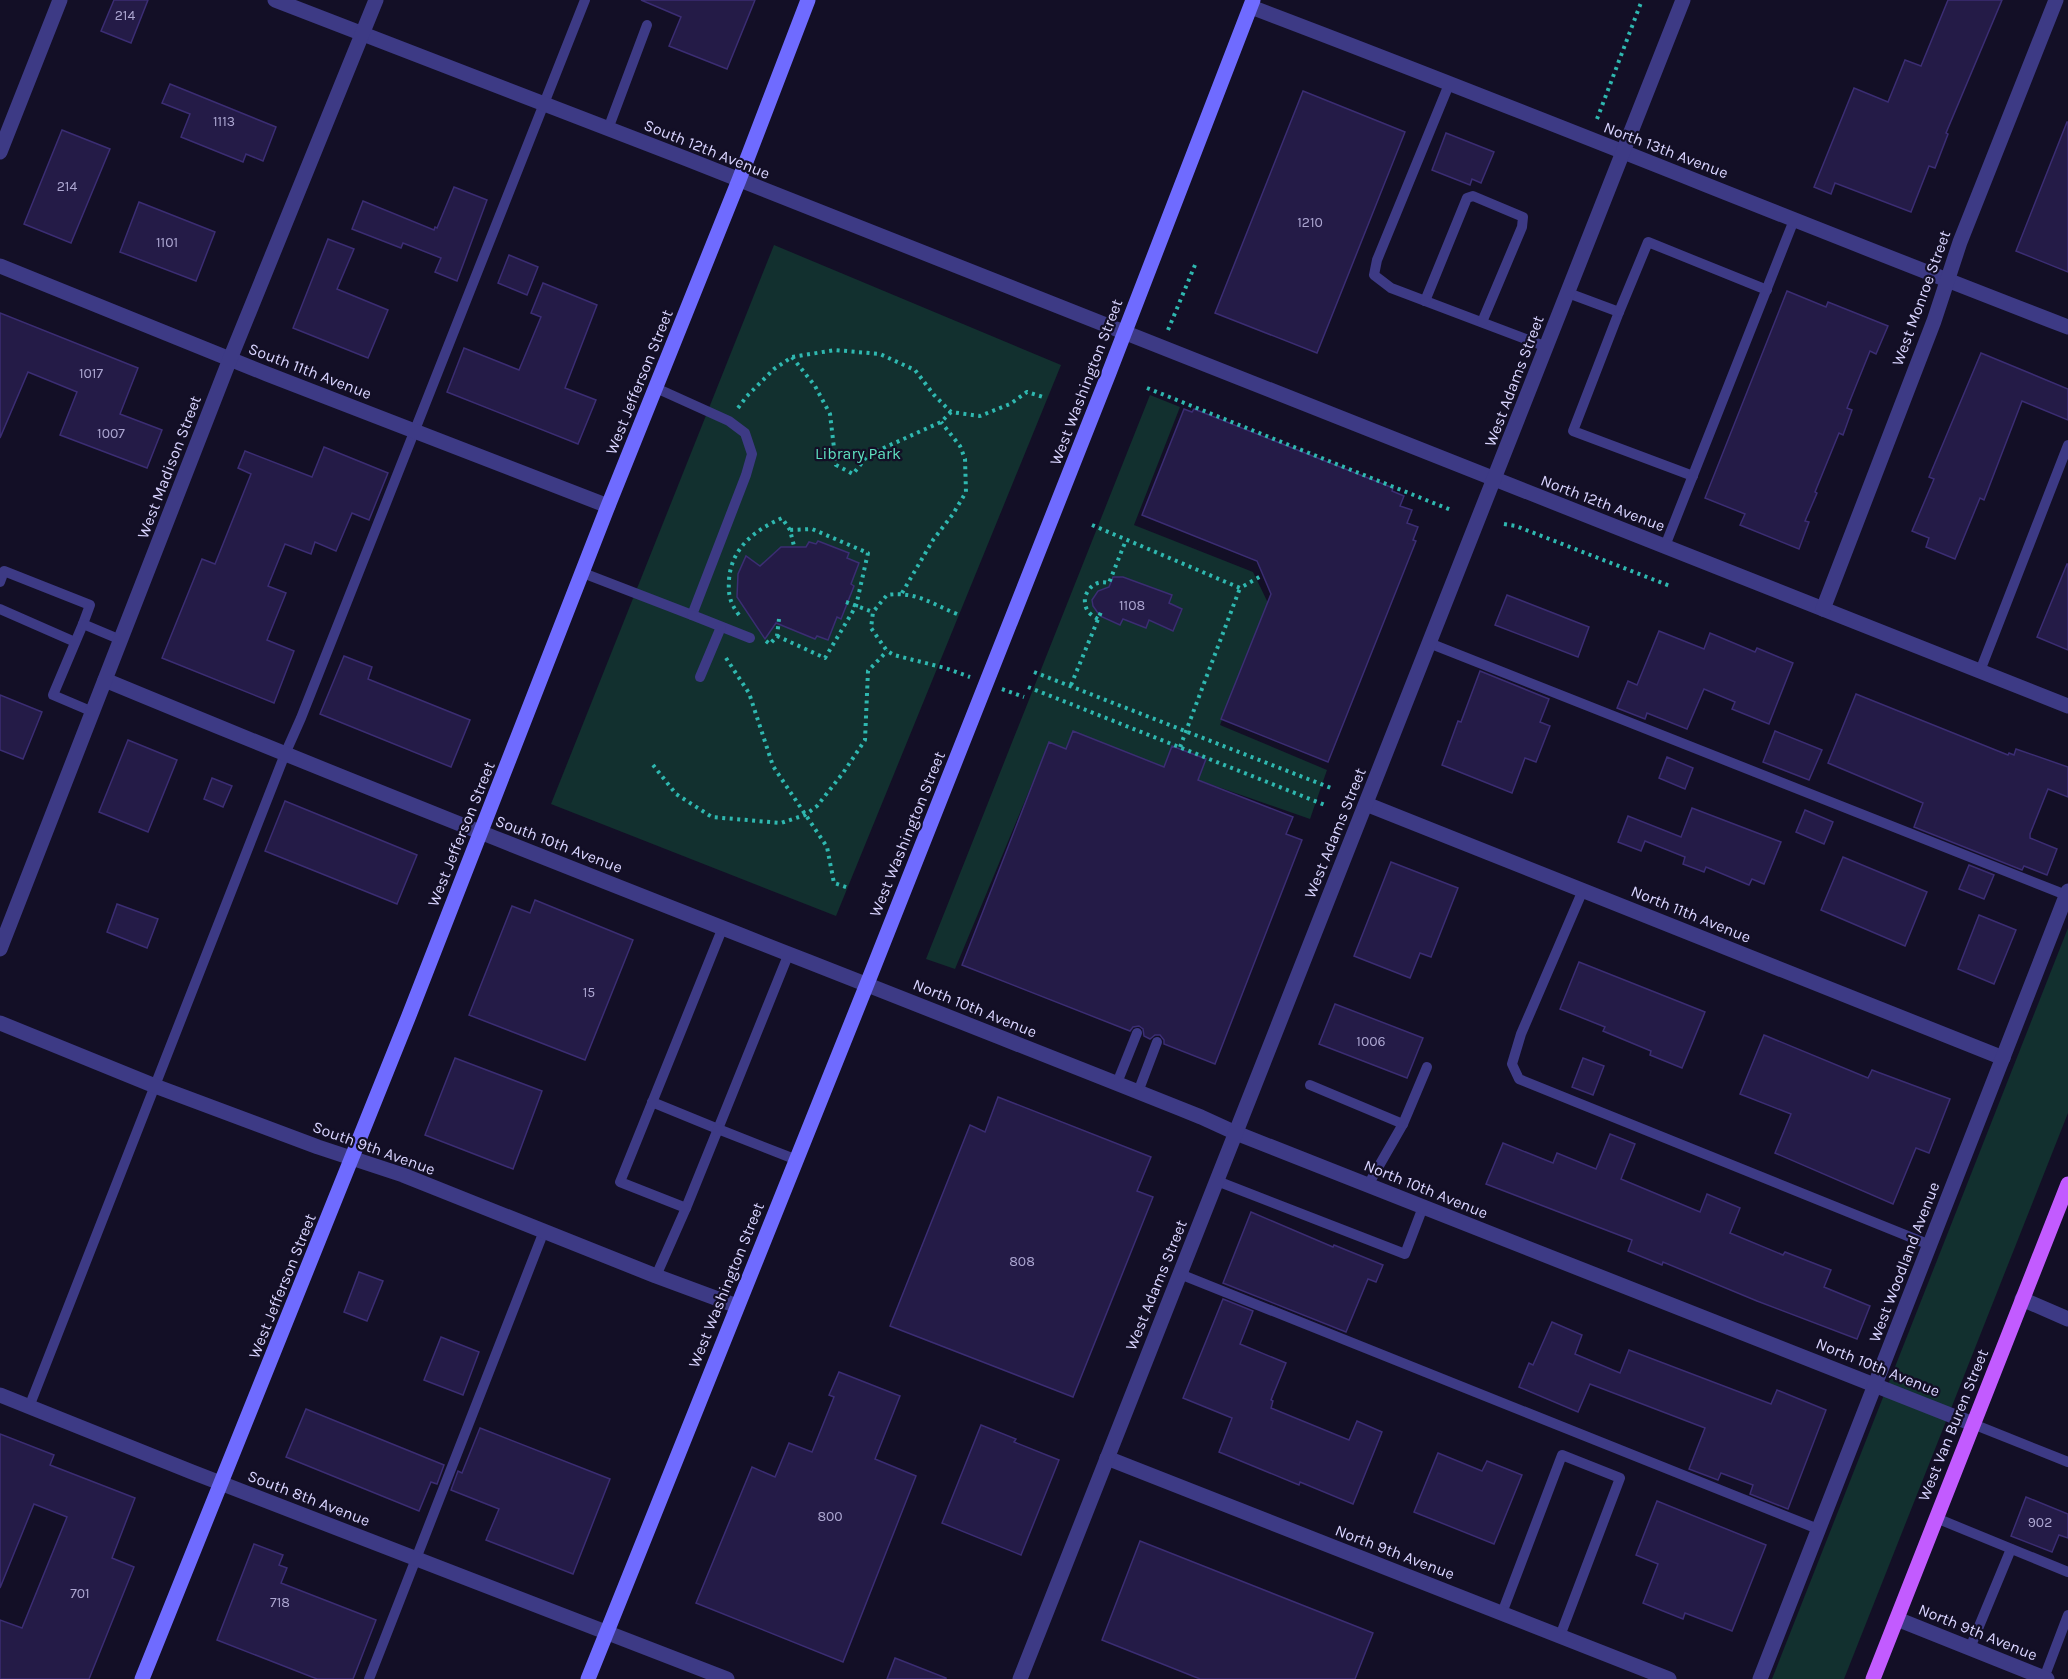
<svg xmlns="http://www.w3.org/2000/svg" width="2068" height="1679" viewBox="0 0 2068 1679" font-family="Karla,sans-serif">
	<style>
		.green { fill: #12302f }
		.building { fill: #241b47; stroke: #3b2d73; stroke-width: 1.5 }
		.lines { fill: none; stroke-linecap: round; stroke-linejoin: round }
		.path { stroke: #2fb8b0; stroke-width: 4; stroke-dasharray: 3 4.5; stroke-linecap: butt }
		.service { stroke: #3d3a85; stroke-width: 10 }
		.minor { stroke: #3d3a85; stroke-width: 15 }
		.secondary { stroke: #6f6bff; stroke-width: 15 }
		.primary { stroke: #c25bff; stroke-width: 15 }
		.labels { text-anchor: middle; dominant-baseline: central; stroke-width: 4.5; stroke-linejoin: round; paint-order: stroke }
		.number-label { font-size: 14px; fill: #aca6d1 }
		.street-label { font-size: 16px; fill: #d9d4ff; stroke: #130f26 }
		.park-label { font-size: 16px; fill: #5fe0c0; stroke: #130f26 }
	</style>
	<rect width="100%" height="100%" fill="#130f26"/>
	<!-- green -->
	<g class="green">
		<polygon points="774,245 1061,365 836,916 551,804"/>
		<polygon points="1150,395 1180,407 1134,525 1253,572 1268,603 1220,725 1327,770 1310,819 1198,780 1206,759 1172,746 1164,767 1073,731 1066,749 1049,743 955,969 926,959"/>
		<polygon points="2068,928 2068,1113 1844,1679 1772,1679"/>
	</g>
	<!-- building -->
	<g class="building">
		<polygon points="114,0 148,0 131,43 101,31"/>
		<polygon points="641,0 755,0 727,69 669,46 681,17"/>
		<polygon points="1948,0 2002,0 1946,133 1948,134 1935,168 1929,166 1911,212 1835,183 1831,194 1814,187 1854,88 1888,102 1905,60 1921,66"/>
		<polygon points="170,84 276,127 263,161 246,154 243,162 181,137 190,114 162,103"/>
		<polygon points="1303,91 1405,132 1317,353 1215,313"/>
		<polygon points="2067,122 2068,122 2068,272 2016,251"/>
		<polygon points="62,130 110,149 71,243 24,224"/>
		<polygon points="1446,133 1494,152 1481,183 1472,179 1470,185 1432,170"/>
		<polygon points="454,187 487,200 457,281 435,272 441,258 403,243 401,248 352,229 363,201 434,230 435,227 437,228"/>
		<polygon points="139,202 215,232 196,281 120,252"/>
		<polygon points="328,239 354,249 337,289 388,310 368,358 293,328"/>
		<polygon points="509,255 538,267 527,295 498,283"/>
		<polygon points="543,283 597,305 565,388 596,400 578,444 447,392 464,348 519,370 541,317 531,313"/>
		<polygon points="1787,291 1826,307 1828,302 1888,326 1876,354 1870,351 1847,408 1852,410 1843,435 1839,433 1815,492 1817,493 1805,521 1809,522 1799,549 1740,525 1745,514 1705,498"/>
		<polygon points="0,313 138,368 120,414 162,430 147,468 60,435 77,392 28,372 0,438"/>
		<polygon points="1981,353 2068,389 2068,420 2022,401 1984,500 1980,498 1955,559 1926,547 1929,538 1912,531 1934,479 1929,477"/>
		<polygon points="1184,409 1192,412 1194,409 1393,488 1392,491 1404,496 1400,506 1412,510 1407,523 1418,527 1413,540 1416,541 1328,762 1221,719 1271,594 1257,561 1142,515"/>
		<polygon points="324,447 388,473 369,520 352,513 336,551 315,542 311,554 285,544 268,586 286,593 267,640 294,651 274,703 162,658 202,559 215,564 251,474 238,468 245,451 312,477"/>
		<polygon points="818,541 849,553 847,558 859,563 851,584 854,586 841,619 837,617 828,640 817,636 815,639 776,623 765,639 737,597 738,574 746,556 760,566 781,547 806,547 809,542 816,544"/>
		<polygon points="2067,564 2068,564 2068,650 2037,637"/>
		<polygon points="1113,577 1123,577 1172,595 1169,603 1182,609 1173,631 1149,620 1146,628 1123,619 1120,625 1100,616 1093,606 1092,600 1098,591 1109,587"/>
		<polygon points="1507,595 1589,627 1578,657 1495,625"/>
		<polygon points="1659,631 1704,649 1710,633 1755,652 1757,648 1793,663 1769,724 1732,709 1735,702 1704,689 1687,729 1647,713 1645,719 1617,708 1628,681 1637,685"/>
		<polygon points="344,656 372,667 368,679 470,720 451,767 320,714"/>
		<polygon points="1480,671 1549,699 1540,722 1550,726 1536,762 1525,758 1512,793 1442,765 1458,721 1461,722"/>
		<polygon points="1856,694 2008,755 2009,753 2014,755 2016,749 2068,767 2068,797 2048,789 2030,834 2030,838 2057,849 2047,875 2024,866 2022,870 1914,827 1923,803 1828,763"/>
		<polygon points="0,695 42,712 23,759 0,750"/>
		<polygon points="1073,731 1164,767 1172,746 1206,759 1198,780 1293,817 1286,834 1302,840 1215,1064 1164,1044 1164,1040 1160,1035 1155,1035 1150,1039 1144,1036 1143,1029 1139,1026 1133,1027 1130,1031 962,965 1049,742 1066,749"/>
		<polygon points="1775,731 1822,750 1809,780 1763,762"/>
		<polygon points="128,740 177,760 148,832 99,812"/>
		<polygon points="1667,757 1693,768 1685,789 1659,778"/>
		<polygon points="212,778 232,786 223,807 204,799"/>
		<polygon points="285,801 417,855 397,904 265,851"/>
		<polygon points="1692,808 1781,842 1764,884 1752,879 1749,885 1706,867 1704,872 1683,864 1685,857 1645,841 1641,851 1618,842 1628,816 1681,837"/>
		<polygon points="1805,810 1833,822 1824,844 1796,832"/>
		<polygon points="1843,857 1927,892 1905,946 1821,910"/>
		<polygon points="1391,862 1458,888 1431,957 1420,953 1410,978 1354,956"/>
		<polygon points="1969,865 1994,875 1984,899 1959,889"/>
		<polygon points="535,900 633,940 585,1060 469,1015 512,906 530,913"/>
		<polygon points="117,904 158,919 147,948 107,932"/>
		<polygon points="1979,915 2016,930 1994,984 1958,969"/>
		<polygon points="1579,962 1705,1012 1682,1068 1650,1055 1651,1051 1603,1031 1605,1027 1560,1009"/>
		<polygon points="1335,1004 1423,1038 1407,1078 1319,1044"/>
		<polygon points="1764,1035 1868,1078 1872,1070 1950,1099 1929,1153 1916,1148 1893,1204 1775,1153 1791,1114 1740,1094"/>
		<polygon points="455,1058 542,1091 513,1169 425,1135"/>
		<polygon points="1583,1058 1604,1066 1593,1095 1572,1087"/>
		<polygon points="998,1097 1151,1157 1137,1191 1153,1197 1073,1397 890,1326 970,1125 985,1132"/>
		<polygon points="1610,1134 1635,1144 1621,1179 1700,1212 1707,1194 1740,1208 1730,1233 1783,1255 1785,1252 1831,1270 1824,1287 1870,1306 1857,1339 1757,1301 1663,1262 1662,1265 1628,1251 1632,1240 1486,1184 1503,1143 1553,1163 1557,1153 1596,1169"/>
		<polygon points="1251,1212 1333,1247 1334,1245 1383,1265 1376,1282 1368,1279 1346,1332 1223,1283"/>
		<polygon points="359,1272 383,1281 367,1321 344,1312"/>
		<polygon points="1223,1299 1253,1311 1240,1344 1286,1363 1271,1400 1273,1401 1271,1408 1349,1440 1357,1421 1382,1432 1353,1504 1300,1482 1299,1485 1219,1452 1232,1418 1183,1398"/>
		<polygon points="1552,1322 1582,1335 1575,1354 1620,1373 1629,1350 1771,1404 1777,1390 1826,1410 1788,1509 1750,1494 1753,1485 1721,1473 1718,1480 1689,1469 1705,1428 1590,1384 1578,1412 1519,1387 1529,1363 1533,1365"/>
		<polygon points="441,1337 479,1352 463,1395 424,1380"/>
		<polygon points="839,1372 900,1396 875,1459 916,1476 843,1662 696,1603 752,1467 775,1477 789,1443 812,1452 834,1397 829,1395"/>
		<polygon points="306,1409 444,1465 437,1484 431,1482 419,1511 286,1457"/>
		<polygon points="981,1425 1016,1439 1014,1442 1059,1460 1021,1555 942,1523"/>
		<polygon points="480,1428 610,1479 573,1574 486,1540 499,1509 451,1490 458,1471 462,1473"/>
		<polygon points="0,1434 54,1455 50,1465 135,1498 112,1558 134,1567 89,1679 0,1679 0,1620 22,1628 67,1517 34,1504 0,1588"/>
		<polygon points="1438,1453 1482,1471 1487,1461 1522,1475 1494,1544 1414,1512"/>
		<polygon points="2026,1497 2068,1514 2068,1538 2059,1535 2052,1552 2011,1536"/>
		<polygon points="1657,1501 1766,1545 1732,1631 1685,1613 1683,1619 1643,1603 1658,1564 1636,1555"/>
		<polygon points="1140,1541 1373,1633 1355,1679 1200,1679 1102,1640"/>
		<polygon points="254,1544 283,1555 279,1565 287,1568 281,1583 376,1620 353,1679 317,1679 217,1640"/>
		<polygon points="895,1658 946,1678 946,1679 887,1679"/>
	</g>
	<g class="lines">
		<!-- path -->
		<g class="path">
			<polyline points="1597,119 1642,0"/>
			<polyline points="1168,330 1195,265"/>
			<polyline points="792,357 815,386 830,414 836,465 853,474 868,455 941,422 951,412"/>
			<polyline points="1147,388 1451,510"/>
			<polyline points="738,408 747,396 774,369 792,357 835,350 880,354 915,370 934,395 951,412 980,416 1010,404 1027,392 1043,397"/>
			<polyline points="1504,524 1516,526 1670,586"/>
			<polyline points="1092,525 1240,588 1263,575"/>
			<polyline points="902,593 933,540 953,514 966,492 965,459 960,446 941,422"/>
			<polyline points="846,602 873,612"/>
			<path d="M957 614C932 604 916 591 887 595L873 612 871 628 887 651 894 655 945 668 970 677"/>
			<path d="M739 615C730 603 728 595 729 580 731 548 755 530 782 518L790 530 794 546"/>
			<path d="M1098 619C1088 614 1084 608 1085 597 1089 586 1097 580 1109 583L1126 540"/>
			<polyline points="777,636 825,658 856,606 868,553 812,529 790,530"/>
			<polyline points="766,641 770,644 777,636 779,619"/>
			<polyline points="726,658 749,693 773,766 827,847 834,883 849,888"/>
			<polyline points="1034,672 1331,788"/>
			<polyline points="1071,685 1101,612"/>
			<polyline points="1028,687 1325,805"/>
			<polyline points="1002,689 1024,697"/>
			<polyline points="1180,747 1240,588"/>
			<polyline points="653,765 676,794 712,817 781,823 805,815 817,806 843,773 865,740 868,671 887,651"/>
		</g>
		<!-- service -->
		<g class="service">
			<polyline points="1450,82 1377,260 1374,275 1391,288 1547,347"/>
			<polyline points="608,129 647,25"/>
			<polyline points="1568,293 1619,312 1573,431 1693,476"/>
			<polyline points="1425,301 1467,198 1473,196 1523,217 1522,227 1482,322"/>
			<polyline points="1619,312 1648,242 1767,290"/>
			<polyline points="1665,546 1794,220"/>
			<polyline points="583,573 692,615 746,475 752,454 745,433 729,421 656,388"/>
			<polyline points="0,582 4,571 90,605 83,624"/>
			<polyline points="0,609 75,642"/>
			<polyline points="692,615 750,638"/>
			<polyline points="1429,643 2066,895"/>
			<polyline points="1980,671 2068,445"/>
			<polyline points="700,677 721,627"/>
			<polyline points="93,712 53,695 83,624 121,640"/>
			<polyline points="1583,890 1521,1034 1512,1064 1519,1079 1930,1245"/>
			<polyline points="1117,1083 1137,1033"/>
			<polyline points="1310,1085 1403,1124 1368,1185"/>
			<polyline points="1138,1092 1157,1042"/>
			<polyline points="652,1102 718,1129 789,953"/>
			<polyline points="1403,1124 1427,1067"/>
			<polyline points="1217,1181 1405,1254 1423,1207"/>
			<polyline points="686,1208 718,1129 797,1160"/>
			<polyline points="1180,1274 1818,1529"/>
			<polyline points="656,1276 686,1208 620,1182 723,927"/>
			<polyline points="29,1407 285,754 301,718 585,0"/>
			<polyline points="1973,1424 2068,1462"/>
			<polyline points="1936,1518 2068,1572"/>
			<polyline points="1502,1613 1562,1455 1620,1478 1560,1636"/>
			<polyline points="1970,1648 2011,1549"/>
			<polyline points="2044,1678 2068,1615"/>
			<polyline points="369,1679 544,1231"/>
		</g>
		<!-- minor -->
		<g class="minor">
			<polyline points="275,0 687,159 2068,706"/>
			<path d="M1251 7C1524 110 1795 222 2068 327"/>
			<polyline points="0,152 60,0"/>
			<polyline points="0,266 267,374 608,506"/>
			<polyline points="1823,609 1934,321 1960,242 2056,0"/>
			<path d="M105 680C469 831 836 971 1201 1117L1236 1133 1973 1424"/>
			<polyline points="1366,804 2003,1058"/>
			<polyline points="0,949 230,359 376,0"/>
			<polyline points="0,1023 155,1086 318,1147 403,1175 656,1276 737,1306"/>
			<polyline points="2022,1299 2068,1319"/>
			<polyline points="0,1395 192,1472 727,1679"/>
			<polyline points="1107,1458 1669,1679"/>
			<polyline points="1897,1619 2047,1679"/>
			<polyline points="1020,1679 1683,0"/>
			<polyline points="1760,1679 2068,891"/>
		</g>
		<!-- secondary -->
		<g class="secondary">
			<polyline points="142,1679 408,1018 608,506 739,180 808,0"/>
			<polyline points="588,1679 867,984 1109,373 1253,0"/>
		</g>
		<!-- primary -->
		<polyline class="primary" points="1873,1679 2068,1184"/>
	</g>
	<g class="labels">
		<!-- number labels -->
		<g class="number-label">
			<text x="125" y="15">214</text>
			<text x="224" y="121">1113</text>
			<text x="67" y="186">214</text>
			<text x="1310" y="222">1210</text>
			<text x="167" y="242">1101</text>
			<text x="91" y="373">1017</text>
			<text x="111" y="433">1007</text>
			<text x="1132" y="605">1108</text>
			<text x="589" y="992">15</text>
			<text x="1371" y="1041">1006</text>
			<text x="1022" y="1261">808</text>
			<text x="830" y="1516">800</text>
			<text x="2040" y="1522">902</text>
			<text x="80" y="1593">701</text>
			<text x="280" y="1602">718</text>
		</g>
		<!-- street labels -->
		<g class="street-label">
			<text transform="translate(707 149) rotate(22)">South 12th Avenue</text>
			<text transform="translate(1666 150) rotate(21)">North 13th Avenue</text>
			<text transform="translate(1921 298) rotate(-70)">West Monroe Street</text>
			<text transform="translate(310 371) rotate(21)">South 11th Avenue</text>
			<text transform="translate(1514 381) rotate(-69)">West Adams Street</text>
			<text transform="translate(639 382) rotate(-68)">West Jefferson Street</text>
			<text transform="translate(1086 382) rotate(-69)">West Washington Street</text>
			<text transform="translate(169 467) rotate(-69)">West Madison Street</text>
			<text transform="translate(1603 503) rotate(21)">North 12th Avenue</text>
			<text transform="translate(1335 833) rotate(-68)">West Adams Street</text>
			<text transform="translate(461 834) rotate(-68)">West Jefferson Street</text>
			<text transform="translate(907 834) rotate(-68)">West Washington Street</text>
			<text transform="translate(559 844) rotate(21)">South 10th Avenue</text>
			<text transform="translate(1691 914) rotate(22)">North 11th Avenue</text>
			<text transform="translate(975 1008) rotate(22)">North 10th Avenue</text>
			<text transform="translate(374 1148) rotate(20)">South 9th Avenue</text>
			<text transform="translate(1426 1189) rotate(22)">North 10th Avenue</text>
			<text transform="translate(1904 1262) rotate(-69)">West Woodland Avenue</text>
			<text transform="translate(726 1285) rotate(-68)">West Washington Street</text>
			<text transform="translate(1156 1285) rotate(-68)">West Adams Street</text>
			<text transform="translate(282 1286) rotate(-68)">West Jefferson Street</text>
			<text transform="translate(1878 1367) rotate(22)">North 10th Avenue</text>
			<text transform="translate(1953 1425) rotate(-68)">West Van Buren Street</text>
			<text transform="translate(309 1498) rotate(21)">South 8th Avenue</text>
			<text transform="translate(1395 1552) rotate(21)">North 9th Avenue</text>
			<text transform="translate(1978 1632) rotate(22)">North 9th Avenue</text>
		</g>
		<!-- park labels -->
		<g class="park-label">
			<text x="858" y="453">Library Park</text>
		</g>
	</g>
</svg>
